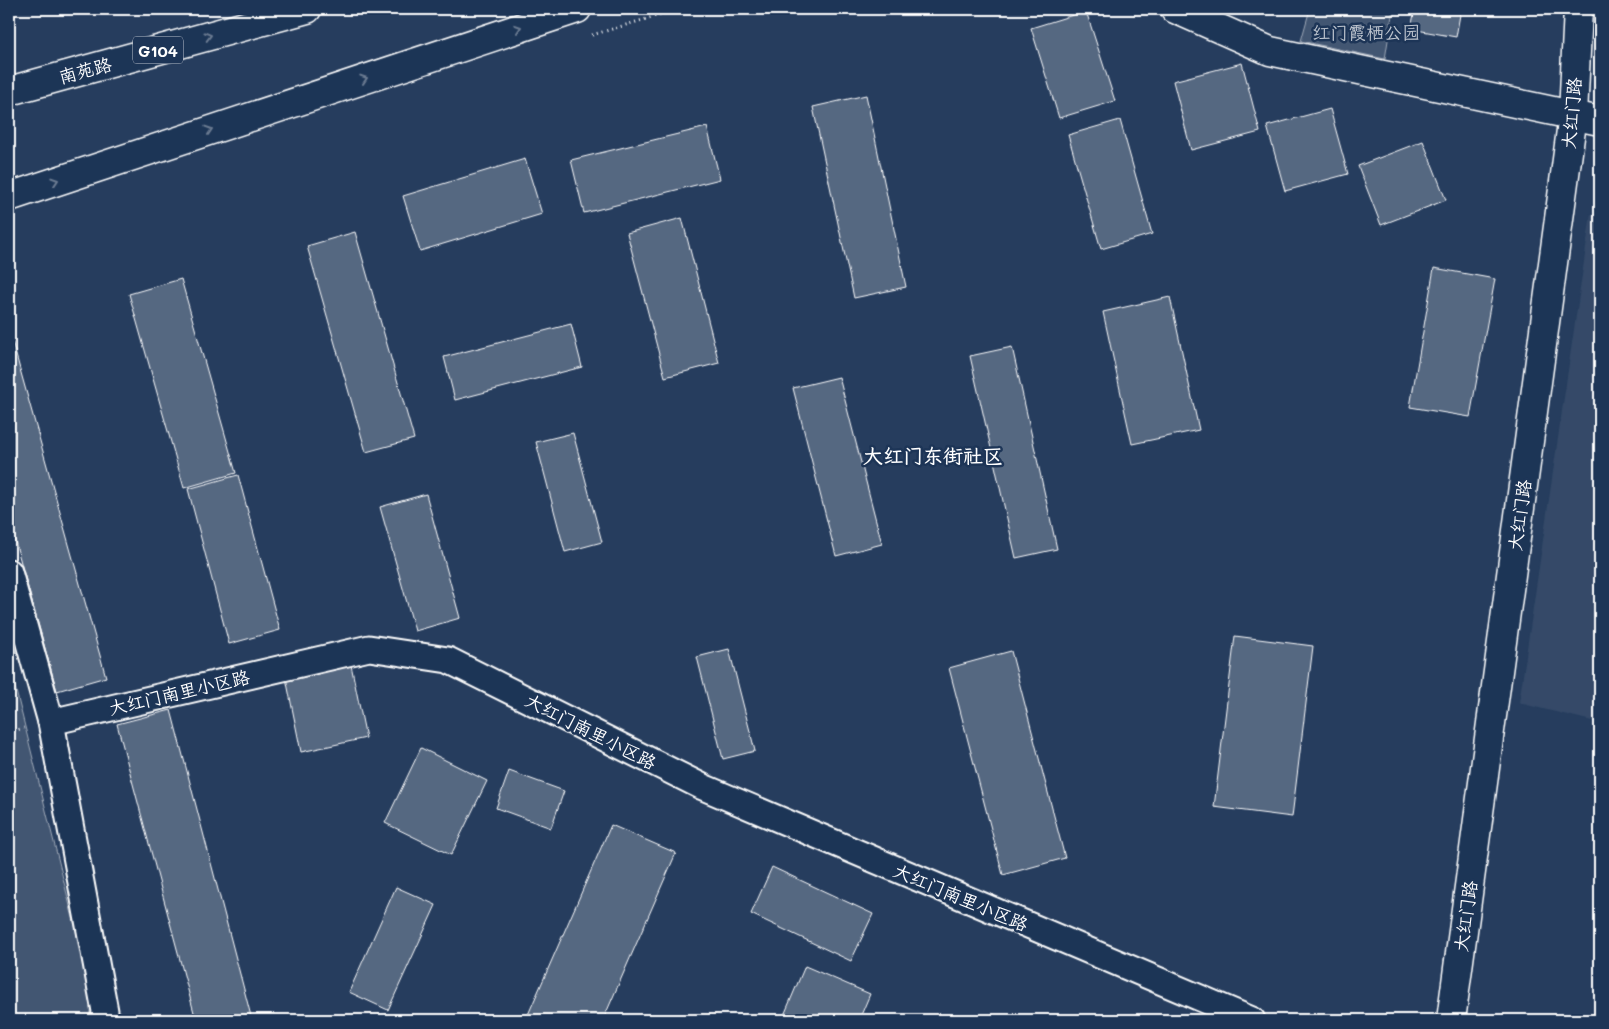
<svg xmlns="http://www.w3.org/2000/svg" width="1609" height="1029" viewBox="0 0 1609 1029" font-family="Mali,'LXGW WenKai TC',sans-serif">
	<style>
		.built { fill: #344a68 }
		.green { fill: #425672; stroke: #a0aab8 }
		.building { fill: #556781; stroke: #fff }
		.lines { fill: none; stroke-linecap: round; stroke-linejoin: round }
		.minor-casing { stroke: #fff; stroke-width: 29 }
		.tertiary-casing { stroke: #fff; stroke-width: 31 }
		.secondary-casing { stroke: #fff; stroke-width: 31 }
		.trunk-casing { stroke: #fff; stroke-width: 31 }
		.path { stroke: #fff; stroke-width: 3; stroke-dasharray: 1 4; stroke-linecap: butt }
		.minor { stroke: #1d3557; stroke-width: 25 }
		.tertiary { stroke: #1d3557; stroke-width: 28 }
		.secondary { stroke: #1d3557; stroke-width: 28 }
		.trunk { stroke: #1d3557; stroke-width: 28 }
		.oneway { stroke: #6c7c92 }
		.labels { text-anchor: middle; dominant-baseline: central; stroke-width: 5; stroke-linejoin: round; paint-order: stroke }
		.shield { fill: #1d3557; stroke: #bbc2cd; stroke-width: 1 }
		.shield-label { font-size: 16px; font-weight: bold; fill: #fff }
		.park-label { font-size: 18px; fill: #bdc4ce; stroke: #1d3557 }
		.street-label { font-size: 18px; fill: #fff; stroke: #1d3557 }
		.quarter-label { font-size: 20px; font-weight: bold; fill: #fff; stroke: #1d3557 }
	</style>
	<rect width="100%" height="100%" fill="#263d5e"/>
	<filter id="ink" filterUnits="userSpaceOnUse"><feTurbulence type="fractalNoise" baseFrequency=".02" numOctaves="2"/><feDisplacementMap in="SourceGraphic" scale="10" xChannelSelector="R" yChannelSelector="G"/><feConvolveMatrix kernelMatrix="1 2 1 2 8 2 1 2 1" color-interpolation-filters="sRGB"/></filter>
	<g filter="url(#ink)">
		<!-- built -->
		<polygon class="built" points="1591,214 1600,215 1600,723 1519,703"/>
		<!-- green -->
		<g class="green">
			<polygon points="1310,9 1393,9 1385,59 1301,41"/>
			<polygon points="9,663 92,994 89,1020 9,1020"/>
		</g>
		<!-- building -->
		<g class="building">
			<polygon points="1415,9 1461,9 1456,37 1411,29"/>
			<polygon points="1086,11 1115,101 1059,118 1031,28"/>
			<polygon points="1242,63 1260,132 1191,150 1173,81"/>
			<polygon points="866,95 906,287 854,298 813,107"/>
			<polygon points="1330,109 1348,174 1285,191 1267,126"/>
			<polygon points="1120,120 1152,234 1101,249 1068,135"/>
			<polygon points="707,127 720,179 584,213 571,160"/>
			<polygon points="1423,141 1446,200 1381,225 1358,166"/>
			<polygon points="525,159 542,214 420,251 403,196"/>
			<polygon points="682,218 719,363 665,377 627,233"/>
			<polygon points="355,232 414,439 366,452 307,246"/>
			<polygon points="1434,268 1495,279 1470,417 1410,407"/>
			<polygon points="181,279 236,473 184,488 129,294"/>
			<polygon points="1170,297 1199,430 1132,444 1103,312"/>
			<polygon points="571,324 582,367 455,400 444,357"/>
			<polygon points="9,330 106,677 57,691 9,520"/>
			<polygon points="1012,347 1057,549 1016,558 970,356"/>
			<polygon points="839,377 882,544 836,556 793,388"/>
			<polygon points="573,433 602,542 565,552 536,442"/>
			<polygon points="238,475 280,630 229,644 188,489"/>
			<polygon points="426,494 460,618 415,631 380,507"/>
			<polygon points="1235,636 1313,646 1292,817 1214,807"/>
			<polygon points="729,649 755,751 723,759 697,657"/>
			<polygon points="1011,651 1065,858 1003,875 949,668"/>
			<polygon points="350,660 366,738 301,752 285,673"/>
			<polygon points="171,710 252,1020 196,1020 117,724"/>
			<polygon points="421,748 487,781 451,855 385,823"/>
			<polygon points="509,771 564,791 551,828 496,808"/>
			<polygon points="611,825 676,853 603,1020 535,1020 527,1017"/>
			<polygon points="772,867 873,914 851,961 751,914"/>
			<polygon points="396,887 436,905 388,1010 349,992"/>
			<polygon points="805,966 870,994 859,1020 782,1020"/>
		</g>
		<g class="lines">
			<defs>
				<g id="minor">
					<polyline points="9,572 51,722 369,648 448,660 703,787 1252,1020"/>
					<polyline points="51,722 105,1011 104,1020"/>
				</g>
				<g id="tertiary">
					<polyline points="1175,9 1270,51 1600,121"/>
					<polyline points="1451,1020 1573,115 1578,9"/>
				</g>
				<polyline id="secondary" points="9,197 577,9"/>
				<polyline id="trunk" points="9,91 307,9"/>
			</defs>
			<!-- minor casing -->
			<use href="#minor" class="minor-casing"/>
			<!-- tertiary casing -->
			<use href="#tertiary" class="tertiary-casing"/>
			<!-- secondary casing -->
			<use href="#secondary" class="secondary-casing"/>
			<!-- trunk casing -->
			<use href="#trunk" class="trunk-casing"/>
			<!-- path -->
			<g class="path">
				<polyline points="592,35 680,9"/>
				<polyline points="9,732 24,728"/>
			</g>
			<!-- minor -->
			<use href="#minor" class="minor"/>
			<!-- tertiary -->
			<use href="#tertiary" class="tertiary"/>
			<!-- secondary -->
			<use href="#secondary" class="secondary"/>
			<!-- trunk -->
			<use href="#trunk" class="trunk"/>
		</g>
		<!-- one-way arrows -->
		<defs><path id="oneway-chevron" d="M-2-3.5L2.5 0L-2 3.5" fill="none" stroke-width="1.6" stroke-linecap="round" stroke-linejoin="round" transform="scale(1.25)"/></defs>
		<g class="oneway">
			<use href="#oneway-chevron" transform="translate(518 28) rotate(-18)"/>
			<use href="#oneway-chevron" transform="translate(208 36) rotate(-15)"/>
			<use href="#oneway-chevron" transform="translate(364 79) rotate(-18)"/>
			<use href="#oneway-chevron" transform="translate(209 130) rotate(-18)"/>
			<use href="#oneway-chevron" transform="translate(55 181) rotate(-18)"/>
		</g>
	</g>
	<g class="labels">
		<!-- shield labels -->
		<rect class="shield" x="133" y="36.5" width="50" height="27" rx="4"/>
		<g class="shield-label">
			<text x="158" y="50">G104</text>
		</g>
		<!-- park labels -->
		<g class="park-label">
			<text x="1366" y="32">红门霞栖公园</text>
		</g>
		<!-- street labels -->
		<g class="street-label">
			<text transform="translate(85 70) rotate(-15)">南苑路</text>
			<text transform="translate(1571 113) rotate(-85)">大红门路</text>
			<text transform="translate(1519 515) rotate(-82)">大红门路</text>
			<text transform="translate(179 692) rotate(-13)">大红门南里小区路</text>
			<text transform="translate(591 731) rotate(27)">大红门南里小区路</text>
			<text transform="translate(961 897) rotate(23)">大红门南里小区路</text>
			<text transform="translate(1465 916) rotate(-82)">大红门路</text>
		</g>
		<!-- quarter labels -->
		<g class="quarter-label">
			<text x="933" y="455">大红门东街社区</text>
		</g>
	</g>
	<!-- margin -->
	<rect width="1609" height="1029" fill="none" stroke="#1d3557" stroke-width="30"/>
	<rect x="15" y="15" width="1579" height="999" fill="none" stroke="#fff" stroke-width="2" filter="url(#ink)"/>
</svg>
